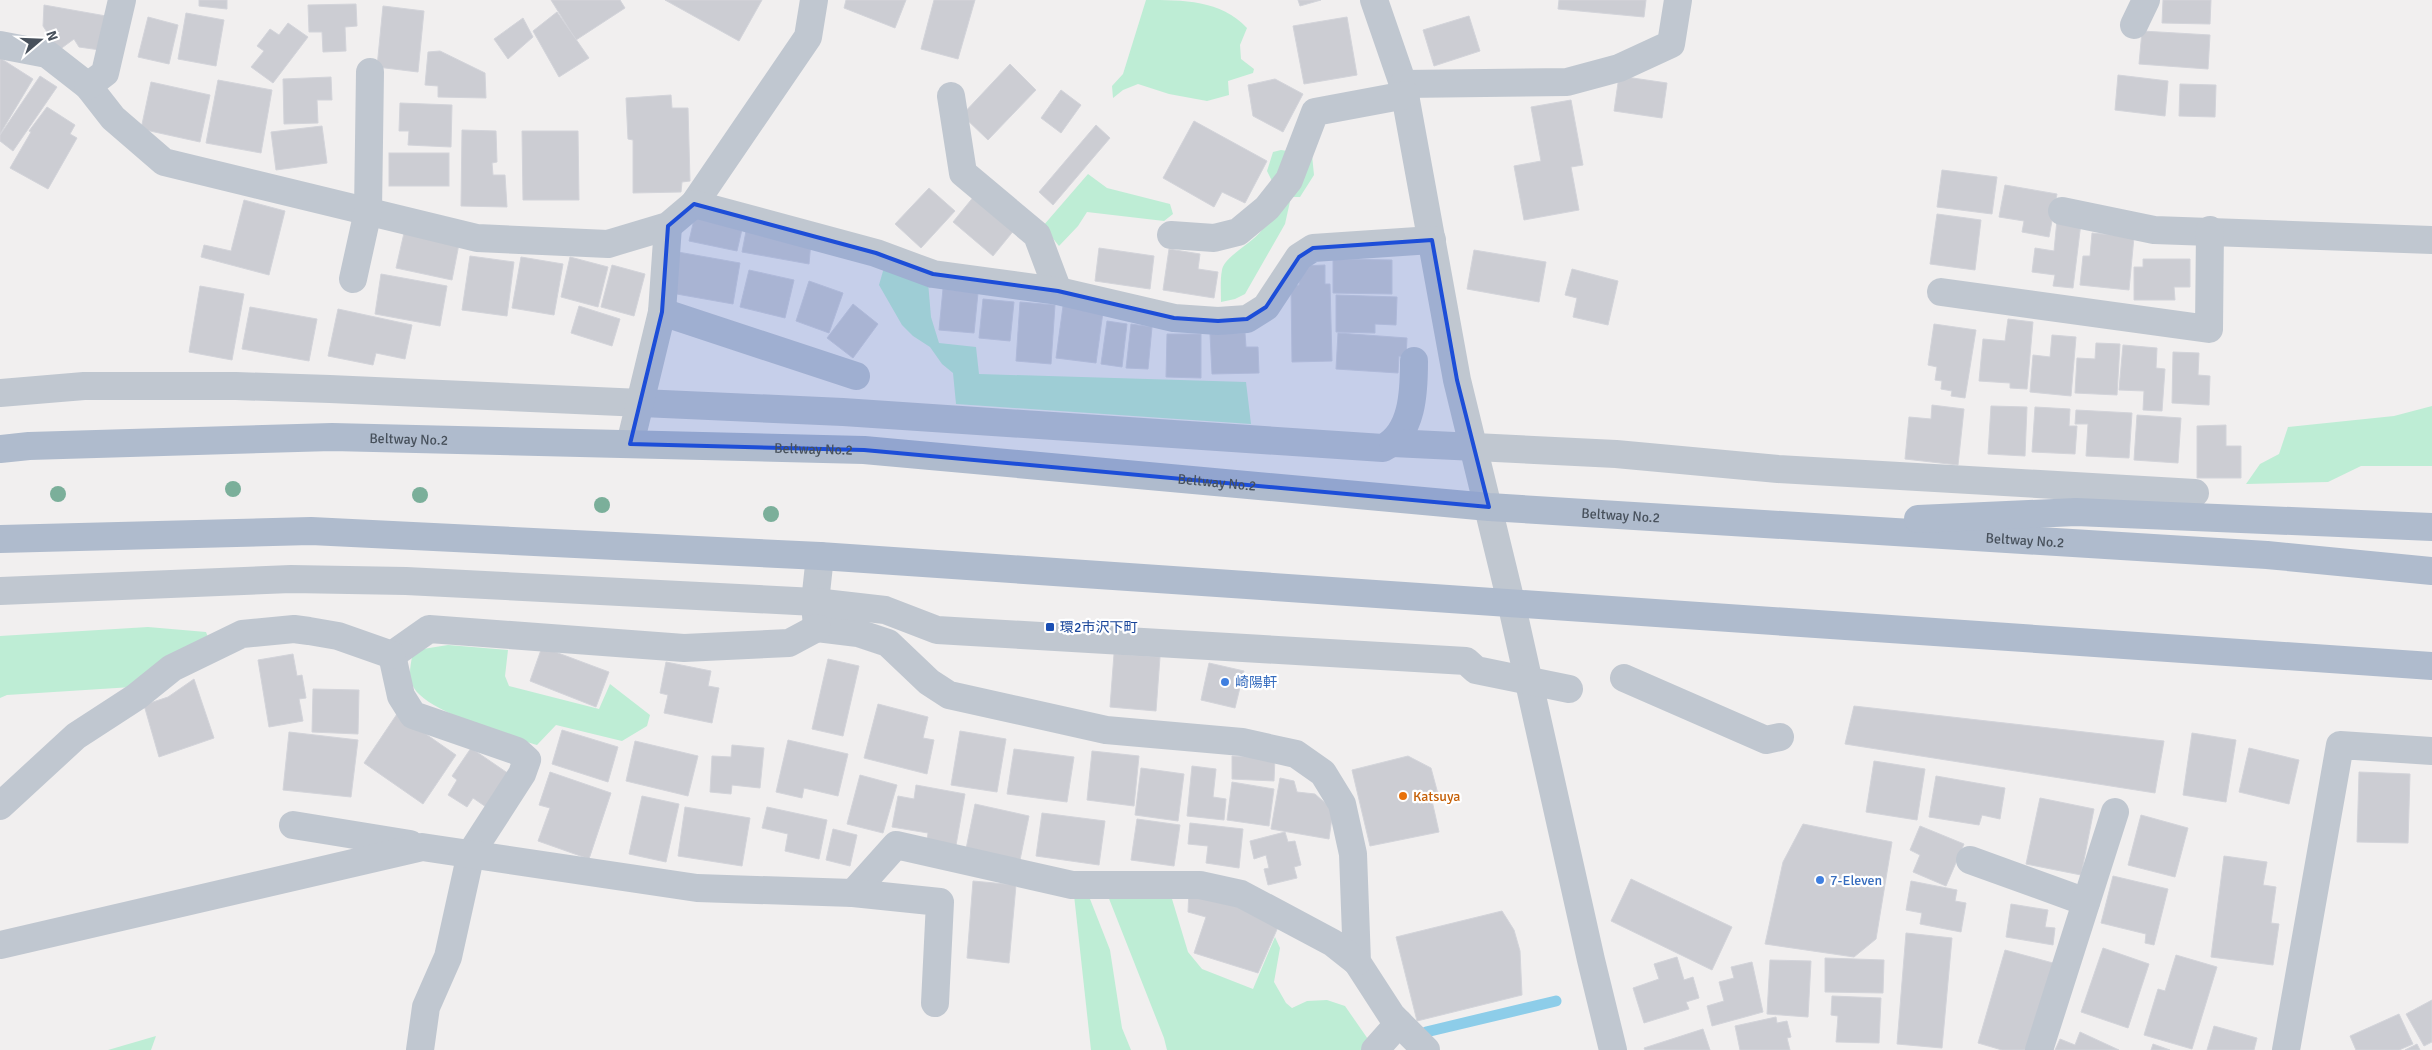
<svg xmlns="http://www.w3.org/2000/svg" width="2432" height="1050" viewBox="0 0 2432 1050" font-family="Signika,'Noto Sans JP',sans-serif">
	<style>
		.green { fill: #beedd5 }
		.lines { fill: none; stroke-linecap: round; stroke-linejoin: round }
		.stream { stroke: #8dcde9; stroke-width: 11 }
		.building { fill: #cccdd3; stroke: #d3d4da }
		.minor { stroke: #c0c7d0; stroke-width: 28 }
		.major { stroke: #afbbcd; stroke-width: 28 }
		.tree { fill: #7baf9a }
		.marked { fill: #1d4ed8; fill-opacity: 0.2; stroke: #1d4ed8; stroke-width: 4; stroke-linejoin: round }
		.transit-dot { fill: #1a4fb4; stroke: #fff; stroke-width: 2 }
		.shop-dot { fill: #3f7fe0; stroke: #fff; stroke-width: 2 }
		.food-dot { fill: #e8710a; stroke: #fff; stroke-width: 2 }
		.labels { text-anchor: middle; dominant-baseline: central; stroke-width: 4.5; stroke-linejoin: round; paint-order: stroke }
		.street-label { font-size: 14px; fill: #47505b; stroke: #fff }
		.transit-label { font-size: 14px; fill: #164399; stroke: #fff; text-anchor: start }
		.shop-label { font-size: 14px; fill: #366cbe; stroke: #fff; text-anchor: start }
		.food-label { font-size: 14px; fill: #c56008; stroke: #fff; text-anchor: start }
	</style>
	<rect width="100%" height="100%" fill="#f1efef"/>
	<!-- green -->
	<g class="green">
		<path d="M1146 0C1183 0 1221 0 1247 28L1240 45 1241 59 1254 69 1253 73 1228 81 1229 95 1207 101 1169 94 1138 84 1123 90 1113 98 1112 86 1123 74Z"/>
		<path d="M1281 150 1312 155 1314 175 1300 197H1291L1285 224 1245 294 1235 299 1221 302C1221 292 1220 280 1222 270 1224 257 1252 243 1262 230 1269 221 1272 196 1274 185L1267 171 1273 152Z"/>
		<polygon points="1088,174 1107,188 1170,204 1173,214 1164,221 1087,212 1078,226 1059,246 1043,226"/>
		<polygon points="885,264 928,282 931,317 939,343 976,347 979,374 1246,382 1251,424 956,404 953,373 942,364 930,347 913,336 902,325 879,285"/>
		<polygon points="2432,406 2432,466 2361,466 2328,482 2246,484 2260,464 2279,454 2288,427 2394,416"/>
		<polygon points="148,627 206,632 209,640 132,687 7,695 0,698 0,636"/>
		<path d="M448 645 508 650 505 676 509 686 599 709 610 684 650 715 647 726 622 741 556 725 537 745C509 736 428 712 414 688 408 678 410 668 412 657L423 649Z"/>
		<polygon points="1104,886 1169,889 1188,952 1202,969 1253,989 1275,937 1280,948 1274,982 1286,1003 1292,1008 1307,1001 1327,1000 1345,1006 1370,1042 1371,1050 1167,1050 1164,1038"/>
		<polygon points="1074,895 1090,899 1110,950 1122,1028 1131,1050 1091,1050"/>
		<polygon points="156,1036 151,1050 108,1050"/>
	</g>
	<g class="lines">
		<!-- stream -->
		<polyline class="stream" points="1426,1032 1556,1001"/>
	</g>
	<!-- building -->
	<g class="building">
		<polygon points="199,0 227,0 227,9 199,6"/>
		<polygon points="551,0 620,0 625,8 576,40"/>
		<polygon points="665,0 762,0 739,41"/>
		<polygon points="846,0 906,0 895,28 844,8"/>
		<polygon points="934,0 975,0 958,59 921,49"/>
		<polygon points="1298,0 1321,0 1300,6"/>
		<polygon points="1559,0 1646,0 1644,17 1558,9"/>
		<polygon points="2163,0 2211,0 2210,24 2162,23"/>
		<polygon points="356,4 357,26 345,27 346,51 323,52 322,32 309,32 308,5"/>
		<polygon points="44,5 106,16 100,50 79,47 74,39 59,50 43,26"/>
		<polygon points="383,6 424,11 418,72 377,67"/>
		<polygon points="557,12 589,58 559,77 533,31"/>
		<polygon points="186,13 224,20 216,66 178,59"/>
		<polygon points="1469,16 1480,51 1434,66 1423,30"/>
		<polygon points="148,17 178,25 169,64 138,57"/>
		<polygon points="1347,17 1357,75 1304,84 1293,26"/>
		<polygon points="523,18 533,37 508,59 494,39"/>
		<polygon points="288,23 308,37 273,83 251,67 264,51 257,46 270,29 279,35"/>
		<polygon points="2142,31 2210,35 2208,69 2139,64"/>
		<polygon points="440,51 485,73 486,98 438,97 438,86 425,85 428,52"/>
		<polygon points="0,58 33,79 0,134"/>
		<polygon points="1010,64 1036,90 988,140 962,115"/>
		<polygon points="2118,75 2168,81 2165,116 2115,110"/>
		<polygon points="40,76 57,87 13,151 0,141 0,135"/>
		<polygon points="1619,76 1667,83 1662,118 1614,111"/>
		<polygon points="331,77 332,100 317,100 318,123 284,124 283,79"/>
		<polygon points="1275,79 1303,94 1283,132 1253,116 1248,85"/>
		<polygon points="218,80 272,90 261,153 206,143"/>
		<polygon points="151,82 210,95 200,142 141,129"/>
		<polygon points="2180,84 2216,85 2215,117 2179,116"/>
		<polygon points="1061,90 1081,105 1061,133 1041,118"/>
		<polygon points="671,95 672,108 688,108 690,181 682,182 681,192 633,193 633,140 628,139 626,98"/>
		<polygon points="1571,100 1583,165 1571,167 1579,210 1524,220 1514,166 1541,161 1531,107"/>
		<polygon points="400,103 452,105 451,147 408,145 409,131 399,131"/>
		<polygon points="47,107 75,125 70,134 77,138 48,189 10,168 31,132 29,131"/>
		<polygon points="1194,121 1267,161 1245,203 1222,192 1214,207 1163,178"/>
		<polygon points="1096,125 1110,138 1053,205 1039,192"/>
		<polygon points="322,126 327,163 276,170 271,132"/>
		<polygon points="462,130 496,131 497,162 492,163 493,175 505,175 507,207 461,206"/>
		<polygon points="522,131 578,131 579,200 523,200"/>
		<rect x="389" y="153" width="60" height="33"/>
		<polygon points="1942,170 1997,177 1992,214 1937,207"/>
		<polygon points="2005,185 2057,194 2049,237 2022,232 2024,221 1999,217"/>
		<polygon points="929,188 955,211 921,248 895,224"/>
		<polygon points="975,195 1015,229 993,256 953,222"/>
		<polygon points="244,200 285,211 269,275 201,257 204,245 231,251"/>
		<polygon points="1937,214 1981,220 1975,270 1930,264"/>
		<polygon points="695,215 743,225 737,251 689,241"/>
		<polygon points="2057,220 2081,223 2073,288 2053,286 2055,275 2032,272 2035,248 2054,251"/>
		<polygon points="747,226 811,242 809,264 742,252"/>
		<polygon points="404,233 459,244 452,280 396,268"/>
		<polygon points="2092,233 2134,237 2129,290 2080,285 2083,256 2090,256"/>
		<polygon points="1099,248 1154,256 1150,289 1095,281"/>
		<polygon points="1169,249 1200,254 1198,269 1218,272 1214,298 1163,290"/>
		<polygon points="1474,250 1546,262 1539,302 1467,289"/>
		<polygon points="678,252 740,263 733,304 671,293"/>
		<polygon points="470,256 514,262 507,316 462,310"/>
		<polygon points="521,257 563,264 554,315 512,308"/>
		<polygon points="570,257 608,267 598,307 561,297"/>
		<polygon points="1333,259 1392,260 1392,294 1333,293"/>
		<polygon points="2143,259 2190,259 2190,287 2174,287 2175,300 2134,300 2134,267 2143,267"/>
		<polygon points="612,265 645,274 634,316 601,307"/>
		<polygon points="1325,265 1325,284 1330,284 1332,361 1292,362 1291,286 1299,285 1300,266"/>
		<polygon points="1572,269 1618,281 1608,325 1573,317 1577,298 1565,295"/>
		<polygon points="749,270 794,280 785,318 740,307"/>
		<polygon points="381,274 447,286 440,326 375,314"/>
		<polygon points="809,281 843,293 829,333 796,321"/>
		<polygon points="200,286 244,294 232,360 189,352"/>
		<polygon points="943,289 978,293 974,333 939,330"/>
		<polygon points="1336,295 1397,297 1396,325 1375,324 1375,333 1336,332"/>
		<polygon points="983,299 1014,302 1010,341 979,338"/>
		<polygon points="1020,302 1055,305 1051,364 1016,361"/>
		<polygon points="853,304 878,324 853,358 827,338"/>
		<polygon points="579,306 620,319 612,346 571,333"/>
		<polygon points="1063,306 1103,312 1096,363 1056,358"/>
		<polygon points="250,307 317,319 309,361 242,349"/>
		<polygon points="338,309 412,325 405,359 376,353 373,365 328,356"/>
		<polygon points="2008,319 2033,322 2027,389 2010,388 2010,383 1979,381 1983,339 2005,341"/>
		<polygon points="1107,321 1127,324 1122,367 1101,364"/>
		<polygon points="1131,324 1152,327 1148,369 1126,368"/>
		<polygon points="1934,324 1976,330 1965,398 1951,396 1952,391 1941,389 1942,381 1935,380 1937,367 1928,365"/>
		<polygon points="1245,333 1246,347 1258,347 1259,373 1212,374 1210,334"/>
		<polygon points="1338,333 1407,338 1406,357 1399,356 1398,373 1336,369"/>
		<polygon points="1167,334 1201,334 1201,378 1166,377"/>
		<polygon points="2052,335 2076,337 2071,396 2030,392 2033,355 2050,357"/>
		<polygon points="2096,343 2120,344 2117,395 2075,393 2077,358 2095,359"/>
		<polygon points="2123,345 2157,348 2156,368 2165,369 2162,411 2143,410 2144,391 2119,390"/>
		<polygon points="2173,352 2199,353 2198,375 2210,376 2209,405 2172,403"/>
		<polygon points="1932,405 1964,409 1958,465 1905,459 1909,417 1931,419"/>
		<polygon points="1991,406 2027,407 2025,456 1988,454"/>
		<polygon points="2035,407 2070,409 2069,426 2077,426 2075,454 2032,452"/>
		<polygon points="2076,410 2132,413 2129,458 2086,456 2088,424 2075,424"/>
		<polygon points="2137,415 2181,418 2178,463 2134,460"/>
		<polygon points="2226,425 2226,446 2241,446 2241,478 2197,478 2197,426"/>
		<polygon points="542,647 609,672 596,707 530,681"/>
		<polygon points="293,654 297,676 302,675 306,698 299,699 303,721 269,727 258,660"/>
		<polygon points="1114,654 1160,657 1156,711 1110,707"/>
		<polygon points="828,659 859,666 843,736 812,729"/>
		<polygon points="666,662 711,671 708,686 719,688 712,723 664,713 668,695 660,693"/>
		<polygon points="1209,663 1244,671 1235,708 1201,700"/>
		<polygon points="194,679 214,738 159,757 144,705 168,697"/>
		<polygon points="313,689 359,690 358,734 312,732"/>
		<polygon points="878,704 928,717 923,738 934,740 927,774 864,758"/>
		<polygon points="1854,706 2164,741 2155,793 1845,744"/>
		<polygon points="397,714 456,755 423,804 364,763"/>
		<polygon points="562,730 618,747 608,782 552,764"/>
		<polygon points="960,731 1006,739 997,792 951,785"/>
		<polygon points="289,732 358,740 351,797 283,790"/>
		<polygon points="2192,733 2236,740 2226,802 2183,795"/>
		<polygon points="788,740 848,754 838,796 804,788 802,798 776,792"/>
		<polygon points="635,741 698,756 688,796 626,781"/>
		<polygon points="732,745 764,748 760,788 732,785 731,794 710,792 712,756 731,757"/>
		<polygon points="471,748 512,776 489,809 473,798 467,807 448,795 457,780 452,776"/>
		<polygon points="2249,748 2299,760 2289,804 2239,792"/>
		<polygon points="1014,749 1074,757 1067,802 1007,794"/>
		<polygon points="1092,751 1139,756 1134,806 1087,800"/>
		<polygon points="1232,756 1275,758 1274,781 1232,779"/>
		<polygon points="1408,756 1431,768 1438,794 1431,796 1439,832 1370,846 1352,770"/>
		<polygon points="1874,761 1925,769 1917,820 1866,812"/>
		<polygon points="1192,766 1216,769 1213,797 1226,799 1224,820 1187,816"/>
		<polygon points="1141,768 1184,774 1178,821 1135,815"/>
		<polygon points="550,772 611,793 589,859 538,841 550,808 539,805"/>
		<polygon points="2359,772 2410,774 2408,843 2357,842"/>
		<polygon points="860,775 897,785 883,833 847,824"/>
		<polygon points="1936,776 2005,788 2000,819 1982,815 1979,825 1929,817"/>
		<polygon points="1280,778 1294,781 1297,792 1315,794 1333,810 1329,839 1271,829"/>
		<polygon points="1232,782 1274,789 1269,826 1227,820"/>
		<polygon points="916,785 965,794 955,851 926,847 928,833 892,827 898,796 914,799"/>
		<polygon points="642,796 679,804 666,862 629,854"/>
		<polygon points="2040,798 2094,809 2081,875 2026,864"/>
		<polygon points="975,804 1029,816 1020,860 966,849"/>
		<polygon points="685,807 750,818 742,866 678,856"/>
		<polygon points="767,807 827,820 819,859 785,851 788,834 762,828"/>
		<polygon points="1042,813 1105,821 1099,865 1036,856"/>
		<polygon points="2141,815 2188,828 2175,877 2128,865"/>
		<polygon points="1137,819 1180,825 1174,866 1131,860"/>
		<polygon points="1190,823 1243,829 1239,868 1206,863 1208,846 1188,844"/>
		<polygon points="1803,824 1892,842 1876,939 1854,957 1765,944 1783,862"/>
		<polygon points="1920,826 1964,844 1946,886 1913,872 1920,855 1910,850"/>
		<polygon points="833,829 857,835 850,866 826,860"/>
		<polygon points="1285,832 1288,842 1295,841 1301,865 1294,867 1297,878 1268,885 1264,869 1269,868 1266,855 1254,859 1250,841"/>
		<polygon points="2224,856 2267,862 2263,885 2276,887 2271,923 2279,924 2273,965 2211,957"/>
		<polygon points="2113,876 2168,889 2154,945 2145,943 2146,934 2101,923"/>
		<polygon points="1631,879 1732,927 1712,970 1611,921"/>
		<polygon points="973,881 1016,885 1009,963 967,958"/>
		<polygon points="1911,881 1957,890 1955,901 1966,903 1961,932 1920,924 1922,913 1906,910"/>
		<polygon points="1189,890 1282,918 1258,973 1194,953 1206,917 1188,912"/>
		<polygon points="2011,904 2048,910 2045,927 2055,928 2053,945 2006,937"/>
		<polygon points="1502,911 1514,930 1520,951 1522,995 1417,1021 1396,937"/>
		<polygon points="1906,933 1952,938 1942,1048 1897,1044"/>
		<polygon points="2103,948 2149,964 2128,1028 2081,1012"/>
		<polygon points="2005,950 2053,963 2028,1050 2002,1050 1978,1043"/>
		<polygon points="2176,955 2217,967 2192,1049 2144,1035 2158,989 2165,991"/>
		<polygon points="1677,957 1684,980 1693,977 1699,998 1686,1002 1689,1009 1644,1023 1633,988 1659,979 1654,964"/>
		<polygon points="1825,958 1884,960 1883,993 1825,992"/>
		<polygon points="1770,960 1811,961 1808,1017 1767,1014"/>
		<polygon points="1752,962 1763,1012 1712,1026 1707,1006 1724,1001 1719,982 1734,978 1731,967"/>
		<polygon points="1832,996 1881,998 1879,1043 1836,1042 1838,1016 1831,1015"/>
		<polygon points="2432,1000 2432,1042 2424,1046 2406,1014"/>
		<polygon points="2399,1014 2413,1044 2399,1050 2356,1050 2350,1036"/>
		<polygon points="1776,1017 1777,1023 1787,1021 1791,1037 1787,1038 1790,1050 1740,1050 1735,1026"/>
		<polygon points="2214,1026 2257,1038 2254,1050 2207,1050"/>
		<polygon points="1703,1029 1710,1050 1645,1050 1644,1048"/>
		<polygon points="2080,1032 2119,1050 2055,1050 2060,1039 2075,1045"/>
		<polygon points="2153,1044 2170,1050 2151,1050"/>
		<polygon points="2417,1044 2420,1050 2405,1050"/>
	</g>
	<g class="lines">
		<!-- minor -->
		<g class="minor">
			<polyline points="1374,0 1403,84 1457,380 1511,602 1591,960 1613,1050"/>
			<polyline points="2134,25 2146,0"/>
			<polyline points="0,45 47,54 88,86 113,118 164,162 477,238 608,244 668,226 694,204 808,37 814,0"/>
			<polyline points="1403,84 1567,82 1619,68 1671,44 1678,0"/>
			<polyline points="88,86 105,73 122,0"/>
			<polyline points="951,96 963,173 1037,235 1058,291"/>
			<polyline points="694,204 876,253 933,274 1058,291 1174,318 1218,321 1247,319 1266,307 1299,257 1313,248 1432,240"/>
			<polyline points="2062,211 2154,230 2432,240"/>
			<polyline points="1171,235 1214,238 1238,232 1267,208 1289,180 1315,112 1406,95"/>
			<polyline points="353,279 368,211 370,72"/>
			<polyline points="1941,292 2209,329 2210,230"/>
			<polyline points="662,312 856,376"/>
			<path d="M0 393 84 386H236L330 389 843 412 1383 448C1413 433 1414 391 1414 361"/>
			<polyline points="1393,443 1616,454 1778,469 2195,493"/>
			<polyline points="630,444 662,312 668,226"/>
			<polyline points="820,556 815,602 817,628 858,633 888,643 929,682 949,695 1106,730 1242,742 1296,754 1323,773 1342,804 1353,854 1357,962 1392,1016 1426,1050"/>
			<polyline points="0,591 291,579 406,581 815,602 885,610 937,630 1466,661 1476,670 1569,689"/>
			<polyline points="392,655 401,696 413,715 517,751 527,760 522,774 471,853 448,957 426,1007 420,1050"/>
			<polyline points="392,655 429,629 684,648 789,643 817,628"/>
			<polyline points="1624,678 1766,740 1780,737"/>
			<polyline points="0,806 76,736 136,697 172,668 242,634 294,629 309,631 338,636 392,655"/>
			<polyline points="293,825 410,844"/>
			<polyline points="1970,860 2086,902"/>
			<polyline points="853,893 896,845 1072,885 1200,885 1241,894 1333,943 1357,962"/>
			<polyline points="0,945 422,847 697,888 853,893 940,902 935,1003"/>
			<polyline points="1375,1050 1399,1023"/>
			<polyline points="2039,1050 2115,812"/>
			<polyline points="2286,1050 2340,745 2432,751"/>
		</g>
		<!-- major -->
		<g class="major">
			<path id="s1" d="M0 449 29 446 332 437 864 450 1489 507 2267 555 2432 571"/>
			<polyline points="1918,519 2076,512 2432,527"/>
			<polyline points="0,539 311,531 820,556 2432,666"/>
		</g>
	</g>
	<!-- trees -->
	<g class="tree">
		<circle cx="233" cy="489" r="8"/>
		<circle cx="58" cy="494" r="8"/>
		<circle cx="420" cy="495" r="8"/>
		<circle cx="602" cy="505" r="8"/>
		<circle cx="771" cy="514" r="8"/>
	</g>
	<!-- marked area -->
	<path class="marked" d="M694 204 876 253 933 274 1058 291 1174 318 1218 321 1247 319 1266 307 1299 257 1313 248 1432 240 1457 380 1489 507 864 450 630 444 662 312 668 226Z"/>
	<!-- markers -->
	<rect class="transit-dot" x="1045" y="622" width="10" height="10" rx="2.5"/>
	<g class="shop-dot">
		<circle cx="1225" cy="682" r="5"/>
		<circle cx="1820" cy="880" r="5"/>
	</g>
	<circle class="food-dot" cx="1403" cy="796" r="5"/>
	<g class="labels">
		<!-- street labels -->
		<g class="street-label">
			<text stroke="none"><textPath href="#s1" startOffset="409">Beltway No.2</textPath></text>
			<text stroke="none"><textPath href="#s1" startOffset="814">Beltway No.2</textPath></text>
			<text stroke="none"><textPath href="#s1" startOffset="1219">Beltway No.2</textPath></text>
			<text stroke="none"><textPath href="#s1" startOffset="1624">Beltway No.2</textPath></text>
			<text stroke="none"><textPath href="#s1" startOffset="2029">Beltway No.2</textPath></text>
		</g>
		<!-- transit labels -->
		<g class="transit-label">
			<text x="1060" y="627">環2市沢下町</text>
		</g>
		<!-- shop labels -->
		<g class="shop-label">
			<text x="1235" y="682">崎陽軒</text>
			<text x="1830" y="880">7-Eleven</text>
		</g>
		<!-- food labels -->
		<g class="food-label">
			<text x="1413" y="796">Katsuya</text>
		</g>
	</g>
	<!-- north arrow -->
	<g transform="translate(40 40) rotate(71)" stroke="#ffffff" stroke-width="4" paint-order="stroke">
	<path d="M0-4L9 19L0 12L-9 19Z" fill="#47505b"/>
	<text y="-8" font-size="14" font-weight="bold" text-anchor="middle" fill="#47505b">N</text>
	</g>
</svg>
